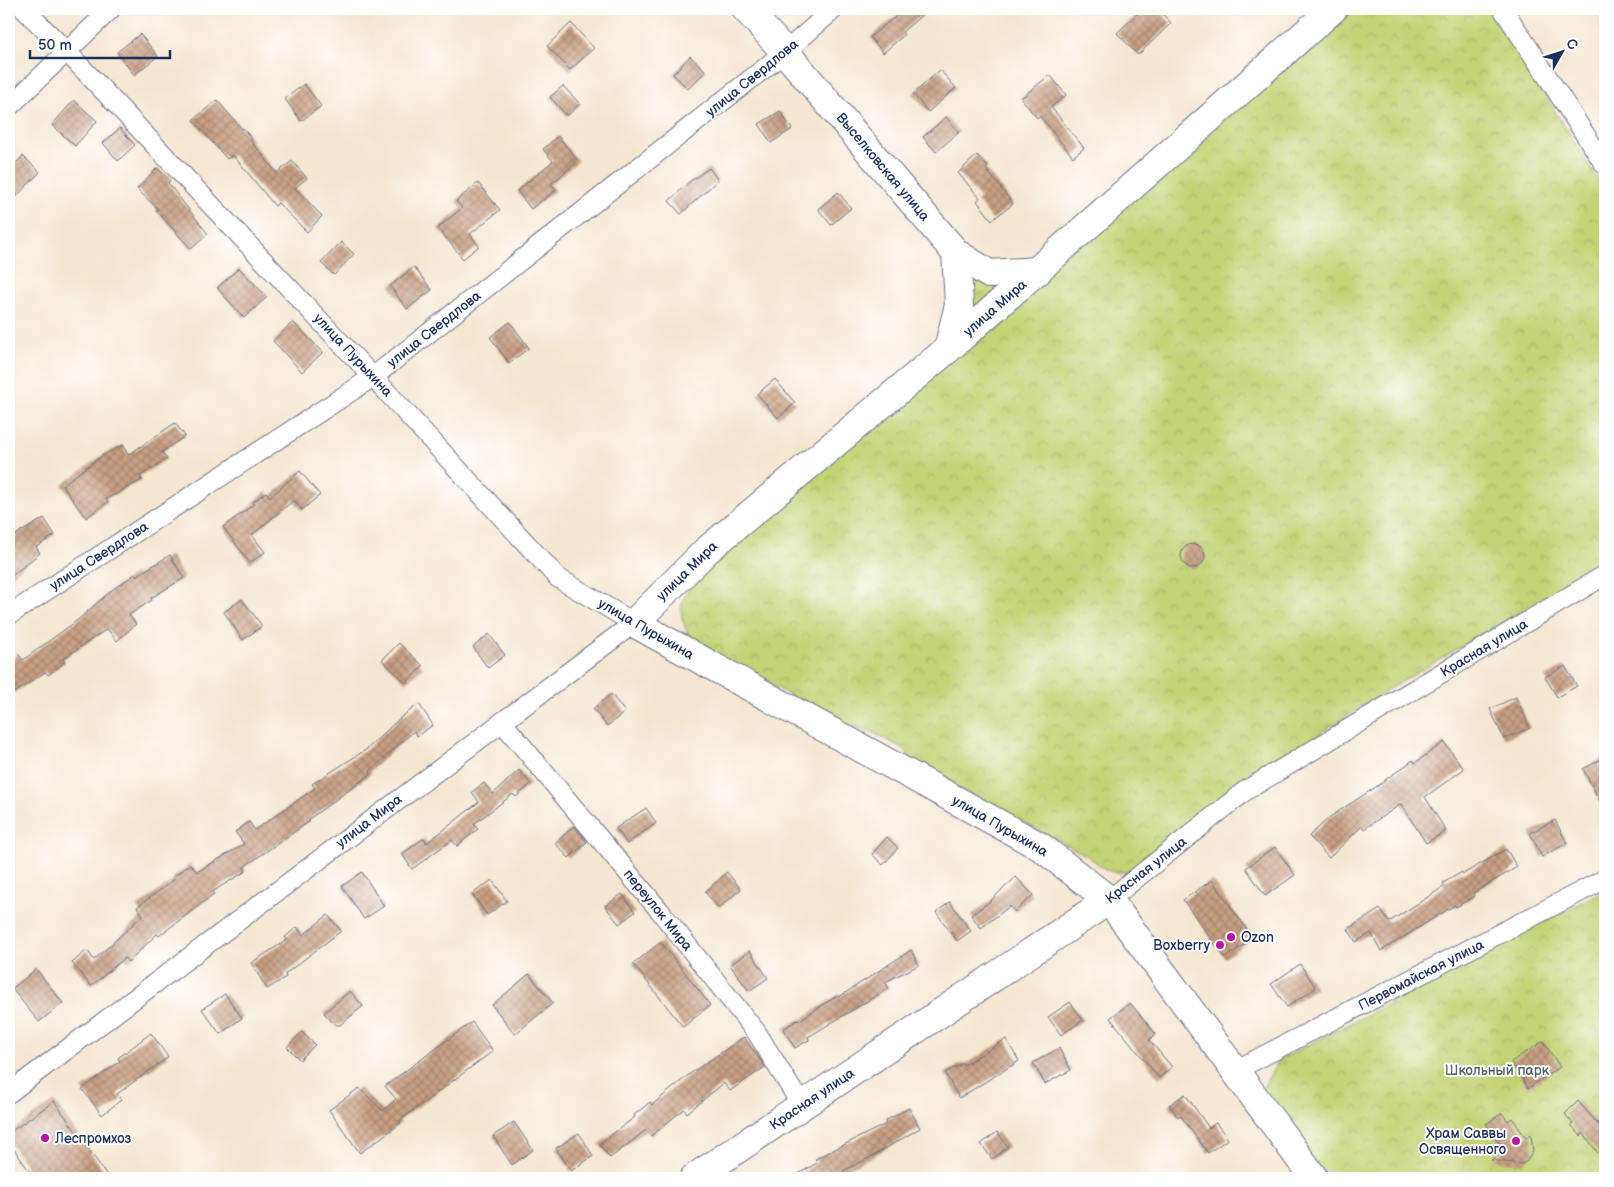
<svg xmlns="http://www.w3.org/2000/svg" width="1614" height="1187" viewBox="0 0 1614 1187" font-family="'Balsamiq Sans',sans-serif">
	<style>
		.grass { fill: url(#grass-tufts); stroke: #6f816a }
		.park { fill: url(#park-crowns); stroke: #6f816a }
		.building { fill: url(#building-cross-hatch) }
		.lines { fill: none; stroke-linecap: round; stroke-linejoin: round }
		.street-casing { stroke: #676f86; stroke-width: 21 }
		.secondary-casing { stroke: #676f86; stroke-width: 30 }
		.street { stroke: #fff; stroke-width: 19 }
		.secondary { stroke: #fff; stroke-width: 28 }
		.poi-dot { fill: #b5179e; stroke: #fff; stroke-width: 2 }
		.labels { text-anchor: middle; dominant-baseline: central; stroke-width: 4; stroke-linejoin: round; paint-order: stroke }
		.street-label { font-size: 14px; fill: #1b2f5e; stroke: #fff }
		.poi-label { font-size: 14px; fill: #1b2f5e; stroke: #fff; text-anchor: start }
		.park-label { font-size: 14px; fill: #4d6065; stroke: #fff }
	</style>
	<defs>
		<pattern id="grass-tufts" width="24" height="20" patternUnits="userSpaceOnUse" patternTransform="scale(1.25)"><rect width="24" height="20" fill="#c3d375"/><path d="M3 7l-1-3M5 7V3M7 7l1-3M15 17l-1-3M17 17v-4M19 17l1-3" fill="none" stroke="#a7b568"/></pattern>
		<pattern id="park-crowns" width="20" height="18" patternUnits="userSpaceOnUse" patternTransform="scale(1.25)"><rect width="20" height="18" fill="#c3d375"/><path d="M2 6a3 3 0 1 1 6 0M12 15a3 3 0 1 1 6 0" fill="none" stroke="#a7b568"/></pattern>
		<pattern id="building-cross-hatch" width="8" height="8" patternUnits="userSpaceOnUse" patternTransform="scale(1.25)"><rect width="8" height="8" fill="#c99f81"/><path d="M0 0l8 8M0 8l8-8" fill="none" stroke="#a2826d"/></pattern>
	</defs>
	<rect width="100%" height="100%" fill="#fff"/>
	<filter id="ink" filterUnits="userSpaceOnUse"><feTurbulence type="fractalNoise" baseFrequency=".02" numOctaves="2"/><feDisplacementMap in="SourceGraphic" scale="10" xChannelSelector="R" yChannelSelector="G"/><feConvolveMatrix kernelMatrix="1 2 1 2 8 2 1 2 1" color-interpolation-filters="sRGB"/></filter>
	<filter id="wash" filterUnits="userSpaceOnUse"><feTurbulence type="fractalNoise" baseFrequency=".0096" numOctaves="4" result="noise"/><feDisplacementMap in="SourceGraphic" scale="20" xChannelSelector="R" yChannelSelector="G"/><feGaussianBlur stdDeviation="1.12" result="paint"/><feColorMatrix in="noise" values="0 0 0 0 0 0 0 0 0 0 0 0 0 0 0 0 0 1.4 0 .05"/><feComposite in="paint" operator="in"/></filter>
	<g filter="url(#wash)">
		<rect width="100%" height="100%" fill="#f5e6d0"/>
		<!-- grass -->
		<polygon class="grass" points="970,277 1002,285 970,314"/>
		<!-- park -->
		<g class="park">
			<path d="M1348 9H1491L1605 191V561L1388 690 1240 784 1141 866C1114 877 1110 874 1088 856L917 766 904 749 872 732 838 722 691 640C675 609 679 600 701 573Z"/>
			<polygon points="1605,890 1605,1178 1326,1178 1262,1089 1279,1060 1400,998"/>
		</g>
		<g id="blocks">
			<!-- building -->
			<g class="building">
				<polygon points="905,9 929,9 902,32 904,35 883,53 870,37"/>
				<polygon points="1142,9 1158,9 1171,23 1138,55 1117,33"/>
				<polygon points="571,23 594,48 570,70 547,46"/>
				<polygon points="140,34 158,56 134,75 117,52"/>
				<polygon points="690,56 706,71 688,89 673,74"/>
				<polygon points="940,70 956,88 928,112 913,94"/>
				<polygon points="1050,75 1066,95 1051,107 1084,148 1073,157 1040,116 1037,118 1021,98"/>
				<polygon points="304,84 321,106 301,121 285,99"/>
				<polygon points="563,86 580,104 567,116 550,97"/>
				<polygon points="74,100 97,121 75,146 52,125"/>
				<polygon points="217,100 242,129 243,128 252,139 250,140 277,173 292,161 307,178 295,188 322,216 307,232 278,203 275,206 233,155 227,159 193,120"/>
				<polygon points="780,111 792,129 771,143 759,124"/>
				<polygon points="946,117 959,132 936,152 923,137"/>
				<polygon points="120,128 135,145 118,161 103,143"/>
				<polygon points="558,136 578,161 551,184 556,190 531,209 517,191 553,161 543,149"/>
				<polygon points="977,155 988,167 986,169 1013,204 992,220 977,201 980,198 958,173"/>
				<polygon points="23,156 40,172 9,204 9,170"/>
				<polygon points="157,168 170,180 168,183 208,234 191,249 156,210 158,209 137,189"/>
				<polygon points="709,168 718,180 681,214 669,201 688,183"/>
				<polygon points="478,183 500,210 470,234 479,246 463,259 438,228 462,208 456,201"/>
				<polygon points="838,192 851,208 831,225 818,209"/>
				<polygon points="341,242 354,254 334,275 321,263"/>
				<polygon points="414,267 432,290 407,309 390,286"/>
				<polygon points="239,268 267,297 244,318 217,288"/>
				<polygon points="293,322 323,352 302,372 273,341"/>
				<polygon points="510,322 529,348 509,363 490,337"/>
				<polygon points="775,379 795,403 778,418 757,394"/>
				<polygon points="175,423 185,436 162,452 167,459 140,476 142,480 106,499 108,502 86,518 62,485 103,455 123,445 128,455"/>
				<polygon points="300,471 320,495 302,510 294,500 252,535 265,552 250,563 223,527 254,504 253,502 266,492 270,497"/>
				<polygon points="44,518 55,535 36,547 40,553 9,578 9,541 22,530 23,531"/>
				<circle cx="1193" cy="556" r="12"/>
				<polygon points="170,555 184,578 151,598 152,600 129,615 136,624 117,641 107,629 63,659 65,662 48,675 45,672 14,693 9,685 9,661 18,654 23,660 79,619 113,589 135,574 136,576"/>
				<polygon points="242,599 262,626 243,640 224,612"/>
				<polygon points="489,634 505,655 488,668 473,647"/>
				<polygon points="399,643 423,666 406,683 382,660"/>
				<polygon points="1565,666 1577,686 1557,697 1545,677"/>
				<polygon points="611,694 625,712 607,726 593,709"/>
				<polygon points="1516,697 1530,728 1504,739 1490,709"/>
				<polygon points="419,704 433,725 417,736 414,731 370,771 371,774 309,819 310,821 244,867 246,871 212,892 214,894 159,936 157,934 128,962 125,958 91,986 72,963 87,950 94,960 143,915 137,907 175,879 173,877 190,864 197,872 244,844 235,832 249,822 255,830 315,788 312,784 367,749 400,718"/>
				<polygon points="1444,742 1464,769 1425,797 1446,831 1426,843 1401,804 1364,829 1362,826 1329,858 1309,836 1330,817 1385,781 1385,780 1413,760 1415,763"/>
				<polygon points="1605,757 1605,811 1583,769"/>
				<polygon points="519,770 531,784 516,797 513,794 474,824 478,829 457,846 452,840 412,869 402,854 424,838 427,843 479,802 472,792 484,783 493,794"/>
				<polygon points="646,808 656,823 627,844 616,828"/>
				<polygon points="1555,820 1567,843 1542,857 1530,833"/>
				<polygon points="574,826 587,842 569,858 555,843"/>
				<polygon points="887,837 898,848 883,865 872,854"/>
				<polygon points="1275,847 1295,875 1265,896 1246,868"/>
				<polygon points="1506,849 1517,867 1473,893 1475,896 1456,907 1455,905 1381,951 1371,933 1356,942 1348,929 1380,909 1389,922 1445,886 1443,883 1462,872 1463,874"/>
				<polygon points="362,872 384,906 364,919 342,886"/>
				<polygon points="727,872 741,889 719,908 705,892"/>
				<polygon points="1016,877 1033,895 1015,912 1010,906 981,928 971,915 989,902"/>
				<polygon points="492,880 507,901 487,915 472,894"/>
				<polygon points="1212,880 1253,938 1225,958 1183,900"/>
				<polygon points="622,894 635,912 619,924 605,906"/>
				<polygon points="950,902 971,931 957,941 936,912"/>
				<polygon points="328,915 341,931 285,974 286,977 267,989 251,963 287,940 285,937 297,927 303,935"/>
				<polygon points="661,942 710,1005 683,1027 633,964"/>
				<polygon points="911,950 919,965 885,982 889,988 808,1037 809,1040 795,1048 783,1029 797,1020 798,1021 838,995 839,997"/>
				<polygon points="750,951 768,978 749,991 730,965"/>
				<polygon points="1300,964 1316,988 1287,1007 1271,984"/>
				<polygon points="36,969 63,1003 39,1022 12,989"/>
				<polygon points="529,974 553,1003 515,1034 492,1005"/>
				<polygon points="350,991 363,1006 340,1025 335,1025 324,1013"/>
				<polygon points="225,994 242,1018 220,1034 202,1009"/>
				<polygon points="1070,1002 1083,1020 1061,1035 1048,1017"/>
				<polygon points="1130,1003 1156,1034 1149,1040 1172,1067 1159,1078 1110,1018"/>
				<polygon points="472,1022 493,1051 399,1121 401,1123 360,1153 329,1110 359,1088 383,1111 396,1099 385,1086"/>
				<polygon points="302,1032 315,1045 300,1060 287,1047"/>
				<polygon points="151,1033 168,1057 117,1094 121,1100 102,1115 82,1089 120,1061 118,1058"/>
				<polygon points="744,1037 765,1067 730,1091 724,1083 687,1113 684,1109 651,1136 646,1130 610,1158 599,1144 635,1117 634,1115 650,1102 652,1105 691,1073"/>
				<polygon points="1006,1039 1019,1061 959,1098 945,1073 963,1063 964,1065"/>
				<polygon points="1543,1041 1560,1067 1528,1088 1511,1062"/>
				<polygon points="1059,1048 1071,1070 1045,1084 1033,1063"/>
				<polygon points="1185,1094 1209,1128 1216,1123 1228,1139 1208,1153 1180,1115 1178,1117 1169,1105"/>
				<polygon points="54,1101 109,1178 34,1178 9,1142 9,1133"/>
				<polygon points="1578,1101 1605,1132 1605,1162 1583,1133 1581,1136 1571,1125 1573,1124 1565,1114"/>
				<polygon points="909,1108 920,1128 873,1156 843,1171 847,1178 791,1178 817,1163 815,1159 886,1124 885,1121"/>
				<polygon points="1502,1113 1508,1121 1512,1118 1526,1138 1531,1134 1533,1152 1526,1162 1521,1164 1491,1160 1505,1151 1486,1124"/>
				<polygon points="514,1122 533,1150 512,1165 493,1136"/>
				<polygon points="997,1132 1008,1147 992,1159 981,1144"/>
				<polygon points="579,1133 593,1156 571,1171 556,1148"/>
			</g>
		</g>
	</g>
	<g filter="url(#ink)">
		<use href="#blocks" fill-opacity="0" stroke="#676f86" stroke-width="1"/>
		<g class="lines">
			<defs>
				<g id="street">
					<polyline points="1503,9 1605,165"/>
					<polyline points="9,107 111,9"/>
					<polyline points="9,615 373,377 785,52 834,9"/>
					<polyline points="502,722 660,911 757,1033 802,1106"/>
					<polyline points="1109,900 1245,791 1605,575"/>
					<polyline points="1236,1070 1605,879"/>
					<polyline points="9,1093 634,623 558,578 373,377 67,52 24,9"/>
				</g>
				<g id="secondary">
					<polyline points="746,9 785,52 956,253 959,305 948,349"/>
					<polyline points="956,253 989,274 1038,271"/>
					<polyline points="694,1178 1109,900"/>
					<polyline points="1314,1178 1109,900 1041,847 634,623 706,551 948,349 1333,9"/>
				</g>
			</defs>
			<!-- street casing -->
			<use href="#street" class="street-casing"/>
			<!-- secondary casing -->
			<use href="#secondary" class="secondary-casing"/>
			<!-- street -->
			<use href="#street" class="street"/>
			<!-- secondary -->
			<use href="#secondary" class="secondary"/>
		</g>
	</g>
	<!-- markers -->
	<g class="poi-dot">
		<circle cx="1231" cy="937" r="5"/>
		<circle cx="1220" cy="945" r="5"/>
		<circle cx="45" cy="1138" r="5"/>
		<circle cx="1516" cy="1141" r="5"/>
	</g>
	<g class="labels">
		<!-- street labels -->
		<g class="street-label">
			<text transform="translate(752 78) rotate(-39)">улица Свердлова</text>
			<text transform="translate(883 167) rotate(50)">Выселковская улица</text>
			<text transform="translate(995 308) rotate(-41)">улица Мира</text>
			<text transform="translate(434 329) rotate(-38)">улица Свердлова</text>
			<text transform="translate(353 355) rotate(47)">улица Пурыхина</text>
			<text transform="translate(99 556) rotate(-33)">улица Свердлова</text>
			<text transform="translate(687 571) rotate(-44)">улица Мира</text>
			<text transform="translate(646 629) rotate(30)">улица Пурыхина</text>
			<text transform="translate(1484 648) rotate(-31)">Красная улица</text>
			<text transform="translate(369 821) rotate(-37)">улица Мира</text>
			<text transform="translate(1000 826) rotate(30)">улица Пурыхина</text>
			<text transform="translate(1146 870) rotate(-38)">Красная улица</text>
			<text transform="translate(658 910) rotate(51)">переулок Мира</text>
			<text transform="translate(1421 975) rotate(-27)">Первомайская улица</text>
			<text transform="translate(812 1099) rotate(-34)">Красная улица</text>
		</g>
		<!-- poi labels -->
		<g class="poi-label">
			<text x="1241" y="937">Ozon</text>
			<text x="1210" y="945" text-anchor="end">Boxberry</text>
			<text x="1506" y="1133" text-anchor="end">Храм Саввы<tspan x="1506" dy="16">Освященного</tspan></text>
			<text x="55" y="1138">Леспромхоз</text>
		</g>
		<!-- park labels -->
		<g class="park-label">
			<text x="1497" y="1070">Школьный парк</text>
		</g>
	</g>
	<!-- margin -->
	<rect width="1614" height="1187" fill="none" stroke="#fff" stroke-width="30"/>
	<!-- north arrow -->
	<g transform="translate(1562 52) rotate(51)" stroke="#ffffff" stroke-width="4" paint-order="stroke">
	<path d="M0-4L9 19L0 12L-9 19Z" fill="#1b2f5e"/>
	<text y="-8" font-size="14" font-weight="bold" text-anchor="middle" fill="#1b2f5e">С</text>
	</g>
	<!-- scale -->
	<path d="M30 50v8h140v-8" fill="none" stroke="#1b2f5e" stroke-width="2.5"/>
	<text x="38" y="50" font-size="15" fill="#1b2f5e" stroke="#ffffff" stroke-width="4" paint-order="stroke">50 m</text>
</svg>
